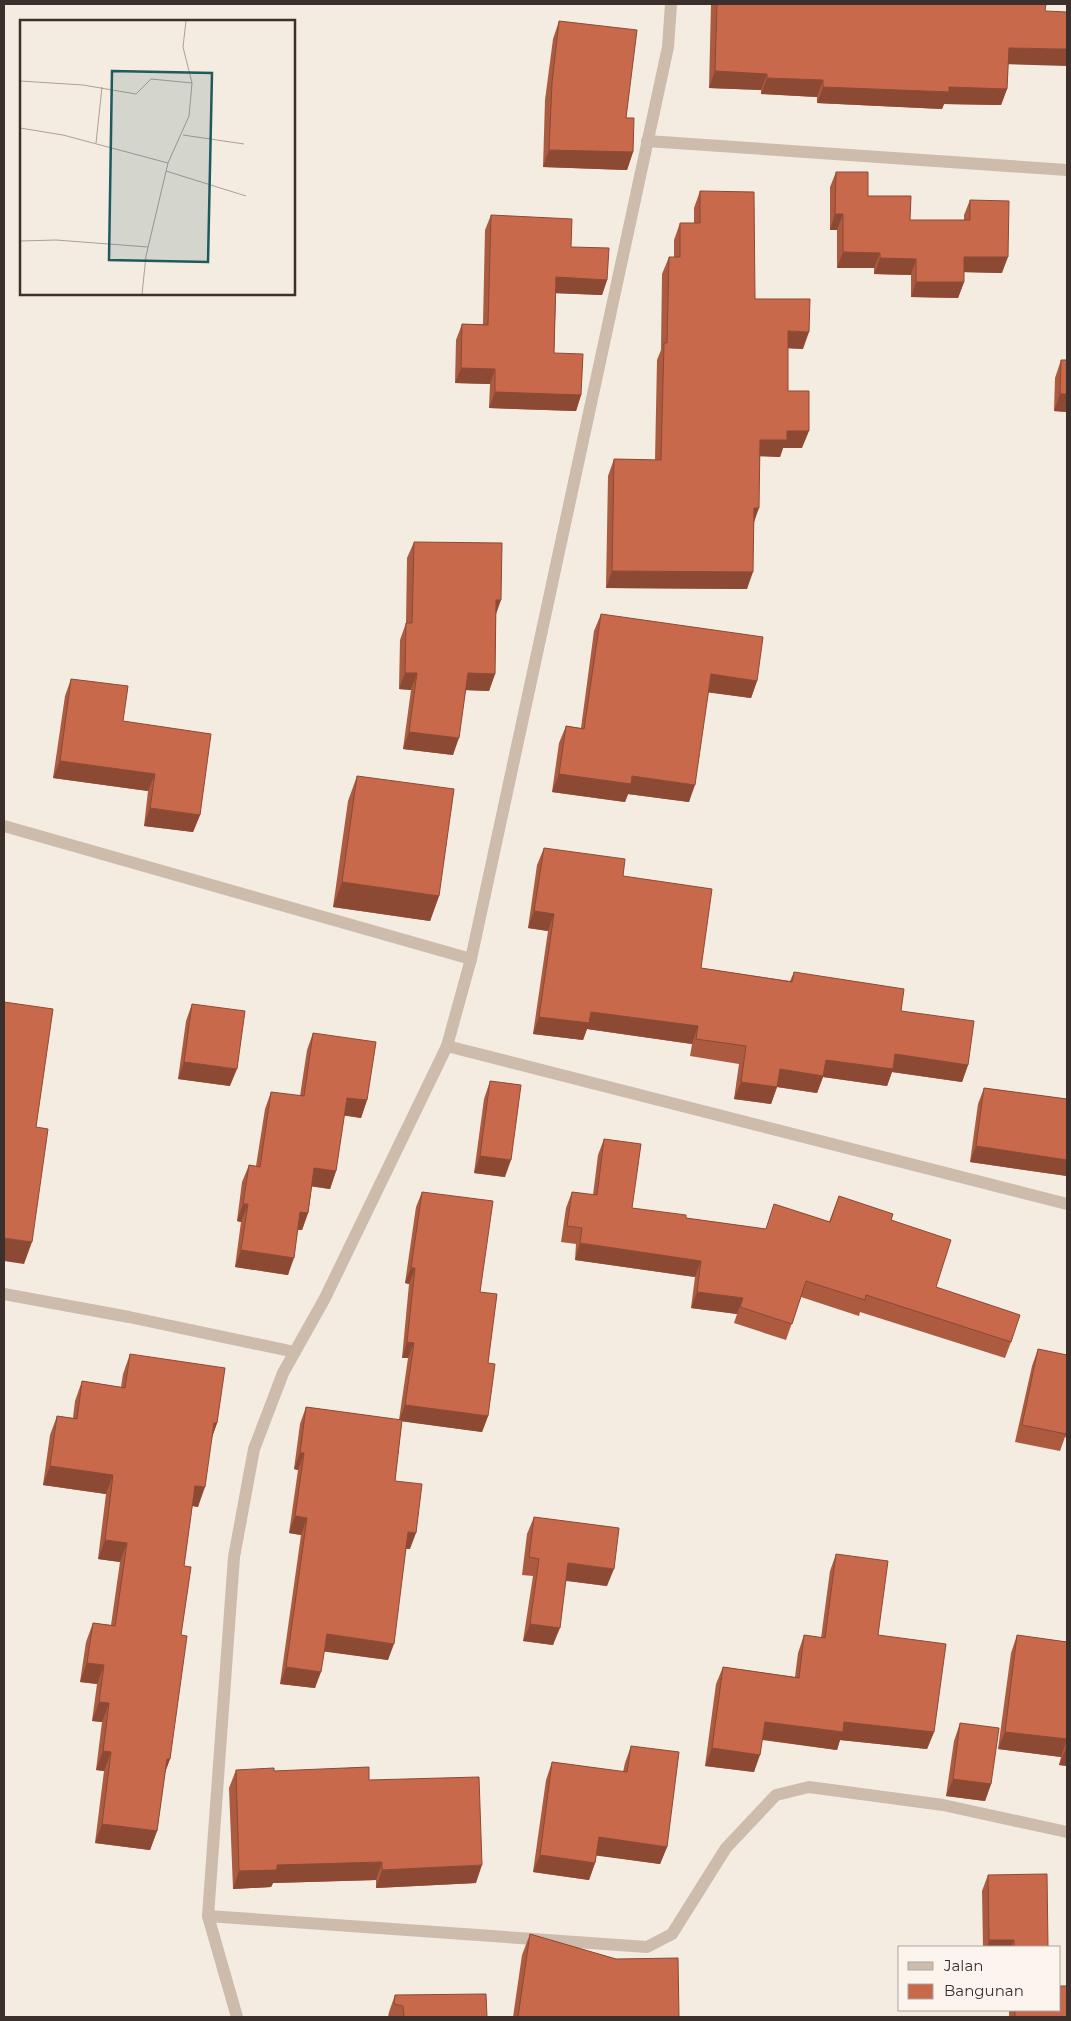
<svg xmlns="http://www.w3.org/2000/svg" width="1071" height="2021" viewBox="0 0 1071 2021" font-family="Montserrat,sans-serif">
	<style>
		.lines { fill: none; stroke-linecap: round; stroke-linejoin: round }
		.minor { stroke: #cdbbac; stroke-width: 12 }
		.wall { fill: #ac5a40 }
		.shaded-wall { fill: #8c4a34 }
		.building { fill: #c8694b; stroke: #8c4a34 }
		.inset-road { fill: none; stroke: #aaa098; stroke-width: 1 }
		.view { fill: #1f5a5e; fill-opacity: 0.15; stroke: #1f5a5e; stroke-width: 2.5 }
		.inset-edge { fill: none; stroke: #3b302b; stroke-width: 2.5 }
	</style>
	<rect width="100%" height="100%" fill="#f4ebe1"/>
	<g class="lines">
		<!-- minor -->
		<g class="minor">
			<polyline points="671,4 668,47 471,959 447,1046 1067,1204"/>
			<polyline points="647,141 1067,170"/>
			<polyline points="4,826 471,959"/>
			<polyline points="4,1294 129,1317 295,1352"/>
			<polyline points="208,1916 647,1947 672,1934 726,1848 776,1795 809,1787 943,1805 1067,1832"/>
			<polyline points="237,2017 208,1916 234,1557 254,1449 283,1373 325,1298 447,1046"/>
		</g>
	</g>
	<!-- wall -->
	<g class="wall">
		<polygon points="711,4 1046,4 1008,64 1007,89 1001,105 944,104 942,109 817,103 817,97 761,94 761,90 709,88"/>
		<polygon points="559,21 626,118 633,152 627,170 543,167 545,100 553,39"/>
		<polygon points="836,172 868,196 910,220 964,220 964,215 970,200 1002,273 964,272 964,282 958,298 911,297 911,275 874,274 874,268 837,268 837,230 830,230 830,187"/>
		<polygon points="700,191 755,299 803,349 788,348 788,391 802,448 783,448 780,457 760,456 754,522 747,589 606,588 608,476 614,459 655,460 657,360 661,350 662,274 669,257 674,257 674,240 680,223 694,223 694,208"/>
		<polygon points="491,215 571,247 607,280 602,295 556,293 554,353 581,395 576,411 489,408 490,384 455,383 456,340 462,324 483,324 485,230"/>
		<polygon points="1061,360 1067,360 1067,412 1054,411 1055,378"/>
		<polygon points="414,542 496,615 495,674 489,691 466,690 453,755 403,749 411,690 399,689 400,640 406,623 407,558"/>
		<polygon points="601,614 757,681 751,698 708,692 689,802 628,794 625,802 552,792 559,743 566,726 581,728 594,631"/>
		<polygon points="71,679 123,721 200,815 193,832 144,826 148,791 53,778 65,696"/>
		<polygon points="357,776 439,896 430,921 333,907 348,801"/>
		<polygon points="544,848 623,876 701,968 790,981 794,972 901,1011 968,1065 962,1082 892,1072 887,1086 823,1077 817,1093 777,1087 771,1104 734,1099 739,1064 690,1056 692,1044 587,1029 583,1040 533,1034 548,931 528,928 537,865"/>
		<polygon points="192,1004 230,1086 178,1079 186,1021"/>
		<polygon points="313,1033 367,1100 361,1118 344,1115 336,1171 330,1189 312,1186 308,1213 302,1230 298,1230 288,1275 235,1267 241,1222 237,1221 242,1182 249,1165 256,1166 265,1109 271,1092 300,1096 307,1050"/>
		<polygon points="490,1081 505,1177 474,1173 484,1099"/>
		<polygon points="984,1088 1067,1099 1067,1176 970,1162 978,1104"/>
		<polygon points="604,1139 632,1208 686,1218 766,1229 774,1204 829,1222 839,1196 891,1220 936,1287 1011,1342 1005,1358 860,1312 859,1316 801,1297 786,1340 734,1323 737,1314 691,1308 695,1277 575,1260 576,1244 561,1242 566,1208 572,1192 593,1195 598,1155"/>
		<polygon points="422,1192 480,1292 488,1363 488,1416 482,1432 402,1421 395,1481 410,1549 406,1549 388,1660 324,1651 315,1688 280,1684 301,1535 289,1533 298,1470 294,1469 300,1424 306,1407 399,1420 408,1358 402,1358 409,1284 405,1283 416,1207"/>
		<polygon points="1038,1349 1067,1355 1067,1438 1065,1437 1060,1451 1015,1442 1032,1366"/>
		<polygon points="130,1354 217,1423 212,1437 198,1507 192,1506 184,1566 181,1635 170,1759 165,1772 157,1831 150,1850 95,1843 104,1771 96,1770 102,1722 92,1721 97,1684 80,1682 86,1642 93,1623 111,1625 120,1562 98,1559 106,1494 43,1485 50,1435 57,1416 73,1418 75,1401 82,1381 121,1387 123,1374"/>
		<polygon points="534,1517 607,1586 566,1581 553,1645 523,1641 533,1576 522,1575 527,1534"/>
		<polygon points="836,1554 878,1635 934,1732 927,1749 840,1740 837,1750 762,1740 754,1772 705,1766 716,1684 723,1667 795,1677 798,1653 804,1635 821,1638 830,1571"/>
		<polygon points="1017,1635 1067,1642 1067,1766 1059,1765 1061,1757 998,1749 1011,1653"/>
		<polygon points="960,1723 991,1784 985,1801 946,1796 954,1741"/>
		<polygon points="631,1746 667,1847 660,1864 596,1855 595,1863 589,1880 533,1872 546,1780 552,1762 623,1772 625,1763"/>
		<polygon points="236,1770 274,1771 369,1780 476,1883 376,1888 376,1880 273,1883 271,1887 233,1889 229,1788"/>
		<polygon points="988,1875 1048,1947 983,1947 982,1891"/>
		<polygon points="530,1934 616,1959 679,2017 513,2017 522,1955"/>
		<polygon points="395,1995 487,2017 388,2017 389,2012"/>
		<polygon points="1009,2010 1060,2010 1067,2017 1009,2017"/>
	</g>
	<!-- shaded-wall -->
	<g class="shaded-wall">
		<polygon points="1009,48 1067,49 1067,66 1002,64"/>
		<polygon points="715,71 767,74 761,90 709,88"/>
		<polygon points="767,78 823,80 817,97 761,94"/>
		<polygon points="823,87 949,87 1007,89 1001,105 944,104 942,109 817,103"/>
		<polygon points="549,150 633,152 627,170 543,167"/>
		<polygon points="835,214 843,214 837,230 830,230"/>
		<polygon points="843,252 880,253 874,268 837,268"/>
		<polygon points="964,257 1008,257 1002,273 958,272"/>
		<polygon points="880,258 916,259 911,275 874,274"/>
		<polygon points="556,277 607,280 602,295 550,293"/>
		<polygon points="916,282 964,282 958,298 911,297"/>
		<polygon points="788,331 809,332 803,349 782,348"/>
		<polygon points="461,368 495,369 490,384 455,383"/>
		<polygon points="495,392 581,395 576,411 489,408"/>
		<polygon points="1060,394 1067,394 1067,412 1054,411"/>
		<polygon points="787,431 809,431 802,448 783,448 780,457 754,456 760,440"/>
		<polygon points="754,508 759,508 753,525"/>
		<polygon points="612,571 753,572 747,589 606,588"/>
		<polygon points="496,600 501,600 495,617"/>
		<polygon points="405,673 417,673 411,690 399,689"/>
		<polygon points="468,673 495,674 489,691 462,690"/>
		<polygon points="711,674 757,681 751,698 705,692"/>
		<polygon points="409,732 459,738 453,755 403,749"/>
		<polygon points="60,761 155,774 148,791 53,778"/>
		<polygon points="559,774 632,776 695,785 689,802 628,794 625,802 552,792"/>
		<polygon points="150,808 200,815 193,832 144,826"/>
		<polygon points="342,882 439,896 430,921 333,907"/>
		<polygon points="534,911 554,914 548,931 528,928"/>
		<polygon points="591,1012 698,1026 692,1044 587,1029 583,1040 533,1034 539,1017"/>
		<polygon points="895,1054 968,1065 962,1082 892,1072 887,1086 823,1077 817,1093 777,1087 771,1104 734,1099 741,1082 780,1069 826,1060"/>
		<polygon points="184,1062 237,1069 230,1086 178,1079"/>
		<polygon points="347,1098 367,1100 361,1118 340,1115"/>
		<polygon points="976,1146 1067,1160 1067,1176 970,1162"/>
		<polygon points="480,1156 511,1160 505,1177 474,1173"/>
		<polygon points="314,1168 336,1171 330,1189 308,1186"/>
		<polygon points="243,1204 248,1204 241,1222 237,1221"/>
		<polygon points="300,1212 308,1213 302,1230 294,1229"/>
		<polygon points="4,1238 32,1242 24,1264 4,1261"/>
		<polygon points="580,1243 701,1261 695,1277 575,1260"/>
		<polygon points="241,1250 294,1258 288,1275 235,1267"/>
		<polygon points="411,1268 415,1268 409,1284 405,1283"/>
		<polygon points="697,1292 743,1298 737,1314 691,1308"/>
		<polygon points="407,1342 414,1343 408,1358 402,1358"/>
		<polygon points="405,1405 488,1416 482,1432 399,1421"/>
		<polygon points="214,1423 217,1423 210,1443"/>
		<polygon points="300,1453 304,1453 298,1470 294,1469"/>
		<polygon points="50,1466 113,1475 106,1494 43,1485"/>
		<polygon points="195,1486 205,1487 198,1507 188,1505"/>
		<polygon points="295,1516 307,1518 301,1535 289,1533"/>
		<polygon points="408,1532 416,1533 410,1549 402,1548"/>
		<polygon points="105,1540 127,1543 120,1562 98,1559"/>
		<polygon points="568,1563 614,1569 607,1586 562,1580"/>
		<polygon points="530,1624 560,1628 553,1645 523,1641"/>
		<polygon points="327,1634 394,1644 388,1660 320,1651"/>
		<polygon points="87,1663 104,1665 97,1684 80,1682"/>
		<polygon points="286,1667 321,1672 315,1688 280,1684"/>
		<polygon points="99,1702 109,1703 102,1722 92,1721"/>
		<polygon points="765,1722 844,1722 934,1732 927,1749 840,1740 837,1750 758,1739"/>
		<polygon points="1005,1732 1067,1739 1061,1757 998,1749"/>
		<polygon points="712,1748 760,1755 754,1772 705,1766"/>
		<polygon points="1066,1748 1067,1748 1067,1766 1059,1765"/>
		<polygon points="103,1751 111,1752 104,1771 96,1770"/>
		<polygon points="167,1759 170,1759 163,1778"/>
		<polygon points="953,1779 991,1784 985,1801 946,1796"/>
		<polygon points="102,1824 157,1831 150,1850 95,1843"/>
		<polygon points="599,1837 667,1847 660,1864 592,1855"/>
		<polygon points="540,1855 595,1863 589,1880 533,1872"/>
		<polygon points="382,1862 376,1880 273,1883 271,1887 233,1889 239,1871 277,1865"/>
		<polygon points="482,1865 476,1883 376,1888 382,1870"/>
		<polygon points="989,1940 1014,1940 1011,1947 987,1947"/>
	</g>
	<!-- building -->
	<g class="building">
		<polygon points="717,4 1046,4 1045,11 1067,12 1067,49 1009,48 1007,89 949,87 949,92 823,87 823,80 767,78 767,74 715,71"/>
		<polygon points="559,21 637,30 626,118 634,118 633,152 549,150 552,83"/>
		<polygon points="836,172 868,172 868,196 911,196 910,220 970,220 970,200 1009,201 1008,257 964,257 964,282 916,282 916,259 880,258 880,253 843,252 843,214 835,214"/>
		<polygon points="700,191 754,192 755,299 810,299 809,332 788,331 788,391 809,391 809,431 787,431 787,440 760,440 759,508 754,508 753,572 612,571 614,459 661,460 664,343 667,343 669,257 680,257 680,223 700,223"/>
		<polygon points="491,215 572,219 571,247 609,248 607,280 556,277 554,353 583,354 581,395 495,392 495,369 461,368 462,324 488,325"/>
		<polygon points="1061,360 1067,360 1067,394 1060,394"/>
		<polygon points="414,542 502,543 501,600 496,600 495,674 468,673 459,738 409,732 417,673 405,673 406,623 412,623"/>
		<polygon points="601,614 763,637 757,681 711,674 695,785 632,776 631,784 559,774 566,726 584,729"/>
		<polygon points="71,679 128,686 123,721 211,734 200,815 150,808 155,774 60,761"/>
		<polygon points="357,776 454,789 439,896 342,882"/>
		<polygon points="544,848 625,859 623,876 712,889 701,968 792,982 794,972 904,989 901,1011 974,1021 968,1065 895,1054 893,1069 826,1060 823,1076 780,1069 777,1087 741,1082 746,1046 696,1039 698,1026 591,1012 589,1023 539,1017 554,914 534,911"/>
		<polygon points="4,1002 53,1009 36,1127 48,1129 32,1242 4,1238"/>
		<polygon points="192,1004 245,1011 237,1069 184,1062"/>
		<polygon points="313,1033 376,1042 367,1100 347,1098 336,1171 314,1168 308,1213 300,1212 294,1258 241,1250 248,1204 243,1204 249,1165 260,1167 271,1092 304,1096"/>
		<polygon points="490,1081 521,1085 511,1160 480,1156"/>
		<polygon points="984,1088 1067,1099 1067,1160 976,1146"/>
		<polygon points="604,1139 641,1144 632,1208 686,1215 686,1218 766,1229 774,1204 830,1222 839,1196 893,1214 891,1220 951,1240 936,1287 1020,1315 1011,1342 866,1295 865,1300 806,1281 792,1324 740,1307 743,1298 697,1292 701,1261 580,1243 582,1228 567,1226 572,1192 597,1195"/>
		<polygon points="422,1192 493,1201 480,1292 497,1294 488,1363 495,1364 488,1416 405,1405 414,1343 407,1342 415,1268 411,1268"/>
		<polygon points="1038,1349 1067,1355 1067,1428 1066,1434 1022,1425"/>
		<polygon points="130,1354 225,1368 217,1423 214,1423 205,1487 195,1486 184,1566 191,1567 181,1635 187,1636 170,1759 167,1759 157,1831 102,1824 111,1752 103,1751 109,1703 99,1702 104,1665 87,1663 93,1623 115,1626 127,1543 105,1540 113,1475 50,1466 57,1416 77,1419 82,1381 125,1388"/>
		<polygon points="306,1407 402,1420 395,1481 422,1484 416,1533 408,1532 394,1644 327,1634 321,1672 286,1667 307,1518 295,1516 304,1453 300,1453"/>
		<polygon points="534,1517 619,1528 614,1569 568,1563 560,1628 530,1624 539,1559 529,1557"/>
		<polygon points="836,1554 888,1561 878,1635 946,1644 934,1732 844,1722 843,1732 765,1722 760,1755 712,1748 723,1667 799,1678 804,1635 825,1638"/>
		<polygon points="1017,1635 1067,1642 1067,1748 1066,1748 1067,1739 1005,1732"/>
		<polygon points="960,1723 999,1728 991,1784 953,1779"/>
		<polygon points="631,1746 679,1752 667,1847 599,1837 595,1863 540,1855 552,1762 627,1772"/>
		<polygon points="369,1767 369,1780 479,1777 482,1865 382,1870 382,1862 277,1865 277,1870 239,1871 236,1770 274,1768 274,1771"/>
		<polygon points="1047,1874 1048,1947 1014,1947 1014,1940 989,1940 988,1875"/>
		<polygon points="530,1934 616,1959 678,1958 679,2017 518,2017"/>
		<polygon points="1060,1986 1067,1986 1067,2017 1015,2017 1015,2010 1060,2010"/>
		<polygon points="486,1994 487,2017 404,2017 403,2006 394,2004 395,1995"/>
	</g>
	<!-- overview -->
	<g transform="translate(20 20)">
		<rect width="275" height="275" fill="#f4ebe1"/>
		<path class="inset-road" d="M0 61 63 65 116 74 131 59 172 63M0 108 43 115 148 143 126 236 122 274M163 115 224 124M76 123 82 67M148 143 169 96 172 63 163 27 166 1M146 151 226 176M0 221 36 220 128 227"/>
		<path class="view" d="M92 51 192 53 188 242 89 240Z"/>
		<rect width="275" height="275" class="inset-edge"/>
	</g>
	<!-- border -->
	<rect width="1071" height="2021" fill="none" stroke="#3b302b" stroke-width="10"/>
	<!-- legend -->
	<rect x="898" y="1946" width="162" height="65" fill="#fbf5ee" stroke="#aea6a0"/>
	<rect x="908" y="1962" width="25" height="8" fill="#cdbbac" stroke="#aea6a0"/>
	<text x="944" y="1971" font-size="15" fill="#3b302b">Jalan</text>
	<rect x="908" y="1984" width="25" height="15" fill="#c8694b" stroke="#aea6a0"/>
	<text x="944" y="1996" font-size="15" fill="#3b302b">Bangunan</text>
</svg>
